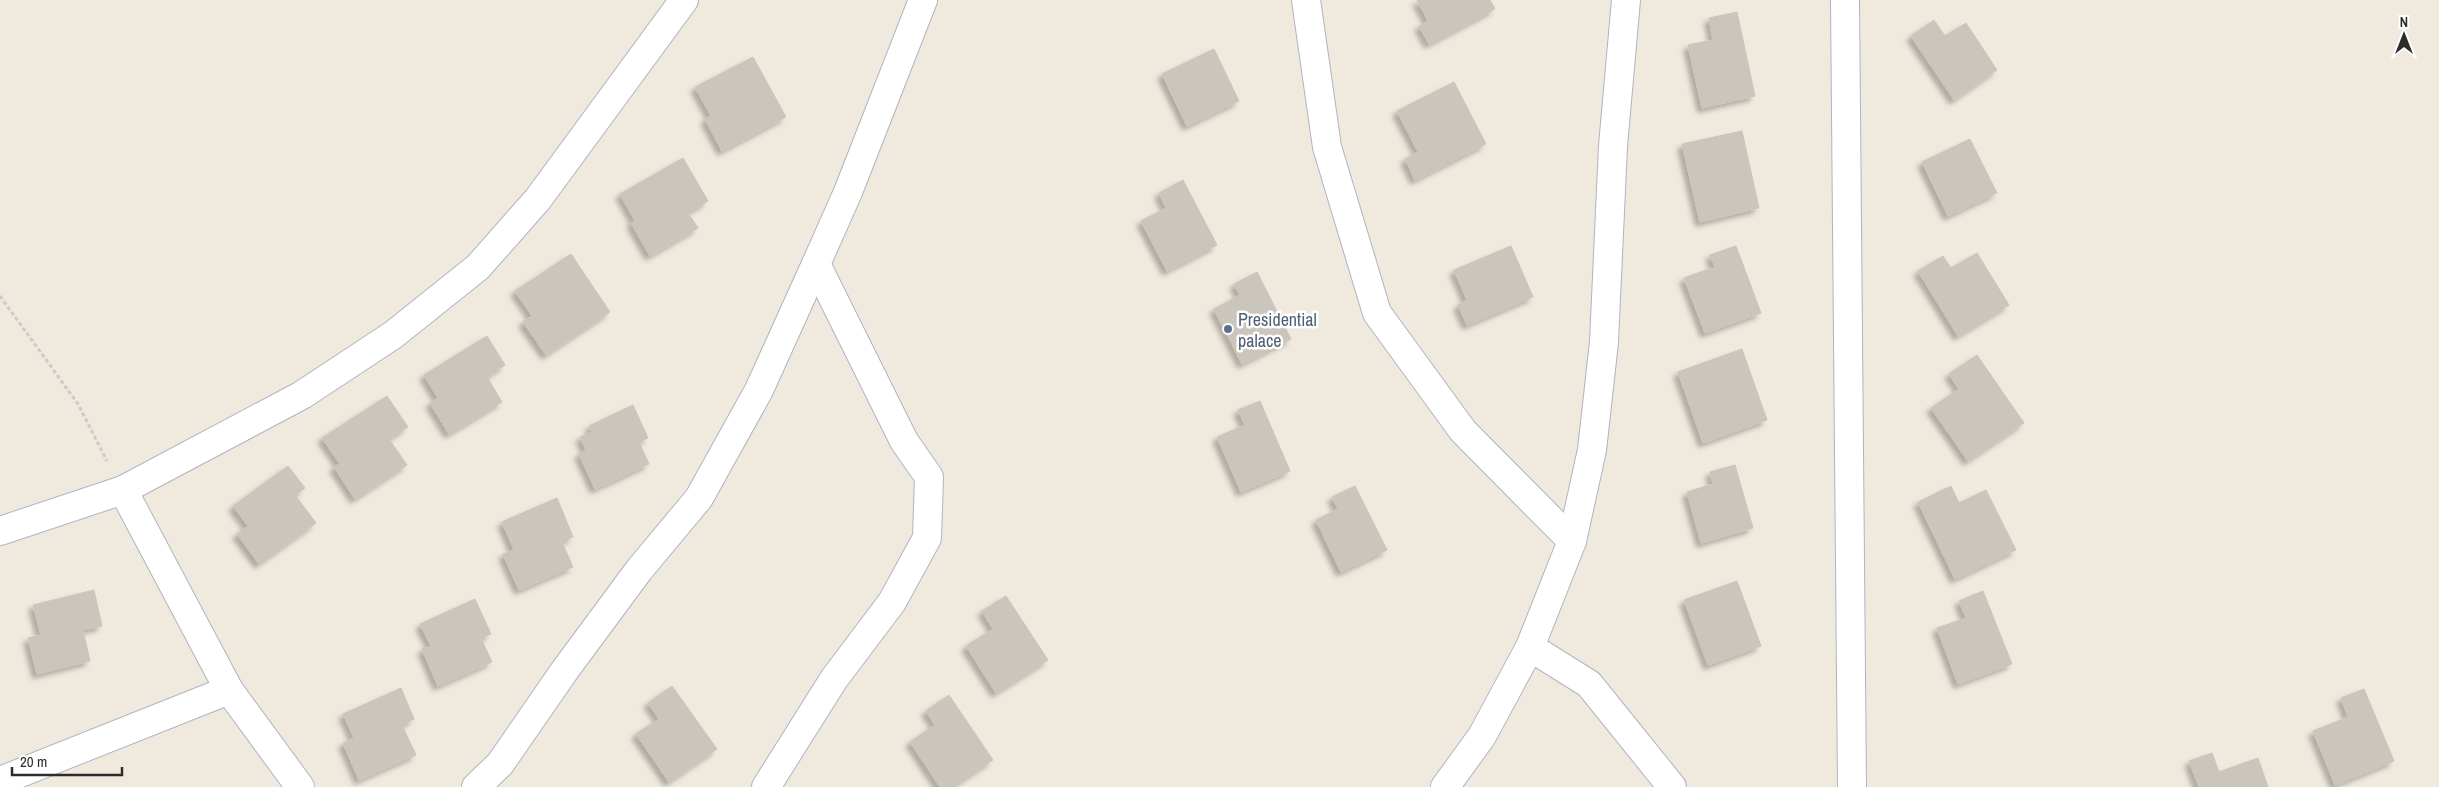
<svg xmlns="http://www.w3.org/2000/svg" width="2439" height="787" viewBox="0 0 2439 787" font-family="'Archivo Narrow',sans-serif">
	<style>
		.building { fill: #cac6bd; stroke: #cbc5b7; filter: url(#shadow) }
		.lines { fill: none; stroke-linecap: round; stroke-linejoin: round }
		.street-casing { stroke: #b2b3c1; stroke-width: 30 }
		.path { stroke: #ccc; stroke-width: 3; stroke-dasharray: 4 2.5; stroke-linecap: butt }
		.street { stroke: #fff; stroke-width: 28 }
		.service-dot { fill: #5c6f8a; stroke: #fff; stroke-width: 2 }
		.labels { text-anchor: middle; dominant-baseline: central; stroke-width: 5; stroke-linejoin: round; paint-order: stroke }
		.service-label { font-size: 18px; fill: #4e5e75; stroke: #fff; text-anchor: start }
	</style>
	<defs>
		<filter id="shadow"><feDropShadow dx="-4.5" dy="4.5" stdDeviation="2.5" flood-color="#0004"/></filter>
	</defs>
	<rect width="100%" height="100%" fill="#efe9de"/>
	<!-- building -->
	<g class="building">
		<polygon points="1417,0 1490,0 1495,9 1429,44 1419,26 1428,21"/>
		<polygon points="1737,12 1755,96 1702,108 1688,45 1713,40 1709,18"/>
		<polygon points="1934,20 1945,36 1966,23 1997,70 1954,100 1911,36"/>
		<polygon points="1214,49 1239,101 1187,126 1162,74"/>
		<polygon points="753,57 786,117 722,151 705,119 711,116 695,87"/>
		<polygon points="1454,82 1486,144 1415,180 1405,159 1418,152 1397,111"/>
		<polygon points="1742,131 1759,208 1700,222 1682,144"/>
		<polygon points="1970,139 1997,193 1948,216 1922,162"/>
		<polygon points="683,158 708,201 688,213 698,228 650,256 631,223 635,221 620,194"/>
		<polygon points="1183,180 1217,245 1167,271 1141,221 1166,208 1159,193"/>
		<polygon points="1511,246 1533,297 1467,325 1458,305 1467,300 1454,270"/>
		<polygon points="1736,246 1761,313 1705,333 1684,278 1715,267 1710,255"/>
		<polygon points="1977,253 2009,305 1958,336 1918,271 1943,256 1951,268"/>
		<polygon points="571,254 610,312 546,355 523,322 532,316 515,291"/>
		<polygon points="1257,272 1291,339 1242,364 1214,309 1240,295 1234,284"/>
		<polygon points="487,336 505,365 487,377 502,402 449,434 430,403 438,398 424,375"/>
		<polygon points="1742,349 1767,420 1703,443 1678,372"/>
		<polygon points="1977,355 2024,423 1968,461 1931,408 1959,389 1949,374"/>
		<polygon points="387,396 408,427 389,439 407,465 355,499 334,467 340,464 322,438"/>
		<polygon points="1260,401 1290,471 1241,492 1217,437 1245,425 1238,410"/>
		<polygon points="633,405 648,438 639,442 649,464 595,489 579,454 586,450 580,437 592,432 589,426"/>
		<polygon points="1735,465 1753,528 1701,543 1687,492 1713,484 1710,472"/>
		<polygon points="288,466 305,488 295,495 316,523 259,564 237,534 248,526 233,506"/>
		<polygon points="1355,486 1387,550 1341,572 1316,520 1338,509 1332,497"/>
		<polygon points="1951,486 1959,503 1986,490 2016,550 1955,579 1918,502"/>
		<polygon points="557,498 573,537 562,542 573,567 519,590 503,554 514,550 502,522"/>
		<polygon points="1737,581 1761,646 1708,665 1684,600"/>
		<polygon points="94,590 102,626 83,630 90,661 37,674 28,638 41,635 33,605"/>
		<polygon points="1983,591 2012,664 1958,684 1937,628 1966,618 1959,601"/>
		<polygon points="1006,596 1048,660 996,693 966,646 993,629 982,611"/>
		<polygon points="475,599 491,634 481,638 492,662 438,686 422,649 431,646 420,624"/>
		<polygon points="672,686 717,749 669,782 636,734 659,719 648,703"/>
		<polygon points="401,688 414,719 402,725 416,755 359,780 343,743 354,738 343,714"/>
		<polygon points="2364,689 2394,761 2335,785 2313,731 2348,717 2341,698"/>
		<polygon points="949,695 993,760 952,787 940,787 910,742 935,725 926,711"/>
		<polygon points="2212,753 2219,772 2258,758 2268,787 2199,787 2189,761"/>
	</g>
	<g class="lines">
		<defs>
			<g id="street">
				<polyline points="1306,0 1327,147 1377,313 1463,431 1572,541"/>
				<polyline points="1845,0 1852,787"/>
				<polyline points="123,490 229,690 300,787"/>
				<polyline points="0,531 123,490 302,395 393,335 478,267 538,199 684,0"/>
				<polyline points="1530,647 1589,684 1672,787"/>
				<polyline points="0,781 229,690"/>
				<polyline points="476,787 500,764 565,670 639,570 699,498 759,390 816,264 848,192 923,0"/>
				<polyline points="766,787 834,679 892,602 927,538 929,477 904,441 816,264"/>
				<polyline points="1445,787 1482,736 1530,647 1572,541 1592,450 1604,342 1613,146 1626,0"/>
			</g>
		</defs>
		<!-- street casing -->
		<use href="#street" class="street-casing"/>
		<!-- path -->
		<polyline class="path" points="0,296 78,404 107,461"/>
		<!-- street -->
		<use href="#street" class="street"/>
	</g>
	<!-- markers -->
	<circle class="service-dot" cx="1228" cy="329" r="5"/>
	<g class="labels">
		<!-- service labels -->
		<g class="service-label">
			<text x="1238" y="319">Presidential<tspan x="1238" dy="21">palace</tspan></text>
		</g>
	</g>
	<!-- north arrow -->
	<g transform="translate(2404 35)" stroke="#ffffff" stroke-width="4" paint-order="stroke">
	<path d="M0-4L9 19L0 12L-9 19Z" fill="#2c2c2c"/>
	<text y="-8" font-size="14" font-weight="bold" text-anchor="middle" fill="#2c2c2c">N</text>
	</g>
	<!-- scale -->
	<path d="M12 767v8h110v-8" fill="none" stroke="#2c2c2c" stroke-width="2.5"/>
	<text x="20" y="767" font-size="15" fill="#2c2c2c" stroke="#ffffff" stroke-width="4" paint-order="stroke">20 m</text>
</svg>
